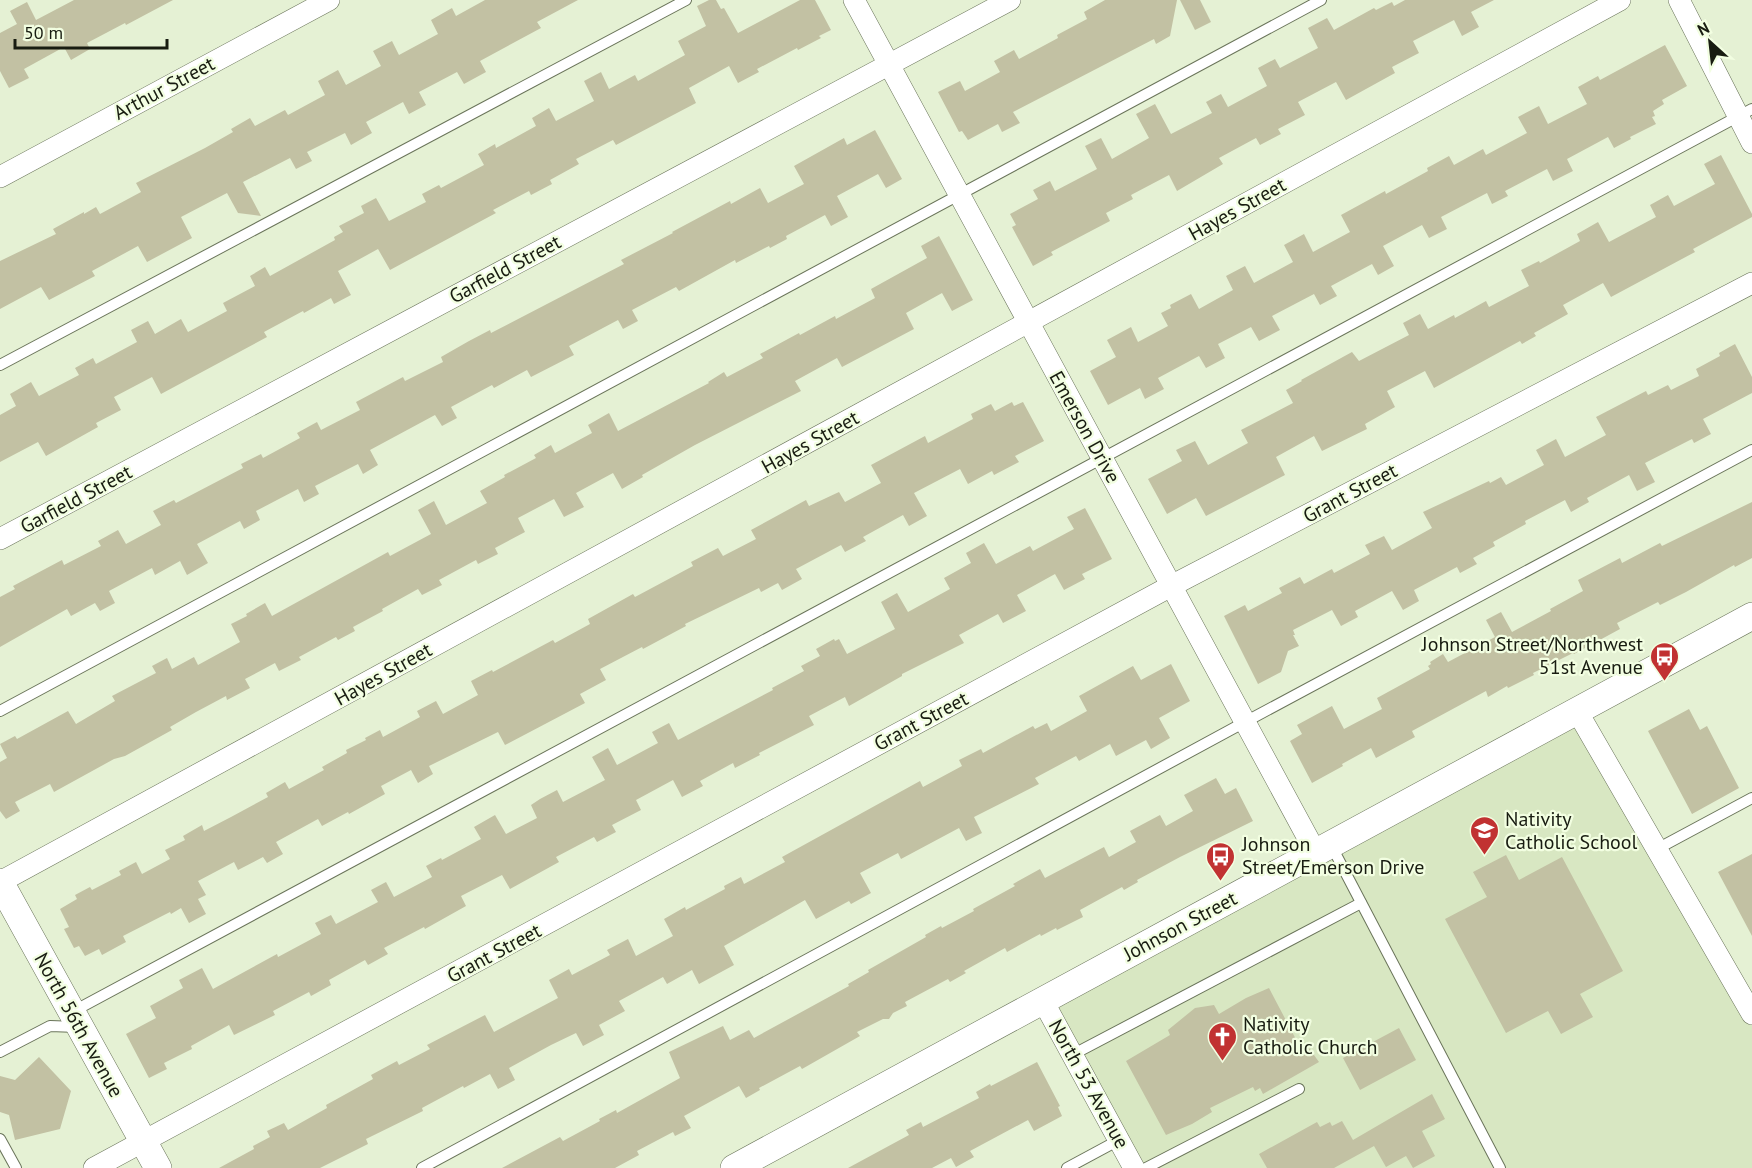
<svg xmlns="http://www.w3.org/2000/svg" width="1752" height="1168" viewBox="0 0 1752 1168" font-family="'PT Sans',sans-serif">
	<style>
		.built { fill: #d8e7c2 }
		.building { fill: #c2c1a3 }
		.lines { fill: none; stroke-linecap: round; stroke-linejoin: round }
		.service-casing { stroke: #6a745a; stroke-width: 12 }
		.minor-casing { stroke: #6a745a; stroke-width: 22 }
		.tertiary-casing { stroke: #6a745a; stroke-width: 28 }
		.service { stroke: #fff; stroke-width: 10 }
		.minor { stroke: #fff; stroke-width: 21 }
		.tertiary { stroke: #fff; stroke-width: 27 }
		.labels { text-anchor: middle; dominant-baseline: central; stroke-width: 4.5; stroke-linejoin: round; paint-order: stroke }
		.street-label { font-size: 20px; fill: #181c11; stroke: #f2fee1 }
		.poi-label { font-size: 20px; fill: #181c11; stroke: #f2fee1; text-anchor: start }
	</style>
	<rect width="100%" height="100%" fill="#e5f1d4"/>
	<!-- built -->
	<polygon class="built" points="1577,711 1752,1025 1752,1168 1134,1168 1043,1001"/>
	<!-- building -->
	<g class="building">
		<polygon points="74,0 173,0 126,25 125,23 87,43 90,49 71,60 64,47 24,69 29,78 9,88 0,71 0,33 17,24 10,11 27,2 36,20"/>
		<polygon points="485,0 578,0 537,22 541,28 480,61 486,72 464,84 457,72 419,92 426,105 409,114 403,102 366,122 372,133 351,145 345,133 307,152 312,161 296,169 290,158 243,182 261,216 238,213 227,193 181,217 192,238 147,262 138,246 92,271 95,276 49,300 41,287 0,309 0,261 56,234 53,229 84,212 84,214 96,207 100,214 141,192 136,183 205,148 233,132 231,129 250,118 255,126 285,110 288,115 325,95 318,81 338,70 346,85 381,66 373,51 392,41 399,55 438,34 431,20 452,8 456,16"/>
		<polygon points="709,0 716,0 721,9 724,8 738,33 800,0 815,0 831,30 819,36 821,38 798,50 797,48 757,69 759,72 738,83 729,66 689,88 696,103 616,145 613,140 576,159 579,164 550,180 552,184 531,195 529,191 493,210 496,213 390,270 378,249 338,271 351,295 334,304 331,298 304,313 303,311 264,332 267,337 161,394 152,377 114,397 121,410 96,423 98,427 46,456 38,442 0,462 0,415 16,406 10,394 31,382 39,396 79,375 75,368 93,358 96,364 137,342 131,330 148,321 155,334 181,319 188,332 227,311 223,303 255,286 250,276 265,267 270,276 335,240 334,237 343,232 339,226 364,213 361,206 376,198 389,221 426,202 422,194 439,185 441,188 484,165 478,154 495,144 496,148 536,126 532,118 549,108 556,121 594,101 584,81 601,72 609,89 635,75 638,81 685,55 678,41 706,26 697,6"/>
		<polygon points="1105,0 1177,0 1170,36 1156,44 1154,39 1013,112 1020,123 1002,132 998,124 968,140 962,131 959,132 938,92 960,81 965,91 1000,72 994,61 1014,50 1019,59 1058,38 1057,35 1087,19 1084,12"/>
		<polygon points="1180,0 1200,0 1211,22 1195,30"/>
		<polygon points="1405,0 1494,0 1471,12 1479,27 1462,36 1454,20 1413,41 1419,53 1392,67 1395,73 1346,100 1336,82 1298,102 1305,115 1278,129 1281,134 1260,145 1256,138 1219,158 1223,164 1177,191 1169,175 1131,195 1133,199 1106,213 1110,221 1051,252 1053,255 1033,266 1012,227 1016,225 1010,214 1038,199 1033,190 1050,181 1055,191 1097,169 1085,146 1101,138 1112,159 1149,138 1136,114 1155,104 1171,134 1212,113 1206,102 1221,94 1228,107 1267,86 1258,68 1275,59 1280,68 1318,48 1308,28 1327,18 1334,30 1374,8 1376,10 1392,2 1394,6"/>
		<polygon points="1665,45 1687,86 1662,100 1664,104 1653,111 1655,116 1652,117 1656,124 1630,137 1631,139 1614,148 1608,137 1567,159 1573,171 1553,181 1547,169 1505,191 1508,196 1492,204 1487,193 1441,217 1447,229 1429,238 1422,225 1383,246 1394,266 1378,275 1372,264 1331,286 1337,296 1320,305 1314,294 1272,316 1280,330 1259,341 1251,327 1218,344 1225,358 1206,368 1199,356 1158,378 1164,389 1145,399 1140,388 1108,405 1090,371 1116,357 1107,340 1131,327 1138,342 1168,326 1161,313 1171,308 1170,305 1191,294 1199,309 1233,290 1226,276 1245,266 1254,283 1293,262 1284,245 1304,234 1313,252 1350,232 1341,215 1385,191 1386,194 1428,171 1427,168 1449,156 1454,165 1483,149 1486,155 1527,133 1518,117 1539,106 1548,124 1587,104 1578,87 1598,76 1600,80"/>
		<polygon points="875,130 902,179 886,188 878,174 837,196 848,217 831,226 825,215 786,236 787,239 770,248 769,246 736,263 735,260 679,291 676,287 632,310 638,321 623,329 618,320 569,346 574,355 531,377 527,370 494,388 492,385 451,407 457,418 442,426 435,415 370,450 378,465 363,474 358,464 315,486 319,494 304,502 298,489 256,511 260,520 244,529 240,521 197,544 208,563 187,575 180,561 155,575 152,568 109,591 115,603 100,611 95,603 71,616 67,609 0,647 0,597 15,589 13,586 62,560 64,565 101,546 98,541 118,530 126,544 161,525 153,511 174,500 176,503 243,468 241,464 261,454 263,458 300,438 297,433 317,422 321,430 360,410 356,402 403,377 405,381 443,362 441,357 469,341 490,330 491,333 624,264 621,260 673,233 672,232 730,201 731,204 760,188 768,203 804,184 794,166 844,138 847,145"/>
		<polygon points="1721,155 1752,214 1752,217 1693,249 1695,252 1611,297 1603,283 1563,305 1568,314 1534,333 1536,336 1522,344 1520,341 1434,388 1425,371 1387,391 1395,407 1365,424 1367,429 1322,451 1314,436 1276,457 1285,475 1237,500 1206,516 1196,498 1167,514 1148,479 1182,461 1176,450 1195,441 1208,465 1248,443 1241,430 1293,403 1286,390 1302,381 1301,380 1352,352 1359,361 1409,335 1403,323 1420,314 1428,329 1454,315 1455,318 1486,301 1489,307 1529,286 1521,270 1539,261 1540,263 1580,241 1577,234 1598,222 1609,242 1656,217 1650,205 1668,195 1674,206 1715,184 1704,164"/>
		<polygon points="939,236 973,300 952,311 942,293 906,313 914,329 842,367 837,358 795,381 801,391 695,445 642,475 643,477 622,489 613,473 576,493 584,507 564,517 554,499 518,518 525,532 495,548 498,554 478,564 476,560 439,580 442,585 422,595 418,589 382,609 383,611 353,627 355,631 338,640 336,637 299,657 301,660 279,671 275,663 245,679 250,688 227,700 226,696 196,712 170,727 172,730 125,756 114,759 54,792 50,784 15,802 20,811 6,819 0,811 0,762 7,758 0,744 15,736 17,739 68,711 76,724 115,701 112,696 156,673 152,666 167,658 172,669 194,657 198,665 240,642 231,624 247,616 246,614 265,603 272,616 388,552 390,556 431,534 418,510 434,501 446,525 487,503 480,491 505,477 504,475 536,458 534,455 551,445 555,453 592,433 588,425 609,413 618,431 709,383 708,382 724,372 727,377 763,358 760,354 799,333 800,335 835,316 836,319 875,298 871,289 927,258 921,246"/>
		<polygon points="1735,344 1752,377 1752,393 1703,419 1711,434 1694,443 1692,439 1645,463 1655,482 1637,491 1629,475 1587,498 1589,502 1571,512 1565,500 1525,521 1526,524 1493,542 1495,546 1473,558 1477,564 1460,573 1457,567 1414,590 1419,601 1403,610 1392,591 1355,611 1358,617 1341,626 1332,610 1293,630 1295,635 1293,635 1299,646 1288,651 1281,672 1258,684 1224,616 1245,605 1248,611 1282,593 1279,588 1300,577 1304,584 1332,569 1334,573 1370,554 1365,545 1384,536 1392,550 1432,528 1423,512 1489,481 1490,483 1501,477 1506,485 1544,465 1536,450 1556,439 1565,457 1606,435 1596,417 1646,391 1648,395 1668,385 1671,390 1699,376 1696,369 1720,356 1719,353"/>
		<polygon points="1012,402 1014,406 1023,402 1044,441 1015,456 1019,462 994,475 992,471 968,484 960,469 914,493 927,516 909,526 903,515 863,537 866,541 845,552 841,545 796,569 802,579 782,590 778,583 761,592 759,588 685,624 686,626 643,649 642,647 600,669 606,680 580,694 585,703 505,745 498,732 429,766 433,774 418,783 411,770 381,786 385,794 349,814 348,812 322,826 318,819 276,842 283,854 267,863 263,857 238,870 234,862 198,881 206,895 198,899 206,914 189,923 181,908 171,914 170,912 123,936 126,942 102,955 99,949 85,956 79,946 74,948 64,929 69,927 60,909 77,899 75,895 90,887 92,890 121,875 119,871 136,862 142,874 170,859 165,850 185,840 183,836 202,825 204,831 231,817 268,797 266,793 285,782 289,789 324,770 322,767 347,753 346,750 366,740 365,738 380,730 383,737 420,717 417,711 436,701 443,714 478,695 471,681 492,670 493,672 553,640 555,643 590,624 588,619 633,594 635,597 693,566 691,562 718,548 723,556 756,539 751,530 806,500 809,506 839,492 845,502 881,483 871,465 925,436 928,443 973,419 971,414 991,404 995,411"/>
		<polygon points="1752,502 1752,558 1735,567 1734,565 1686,592 1660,605 1658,602 1617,623 1620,629 1574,654 1573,653 1533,673 1534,675 1508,688 1507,686 1488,697 1486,691 1412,731 1415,737 1376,758 1371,748 1342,764 1343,766 1312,783 1290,741 1302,734 1297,725 1332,706 1344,729 1382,709 1377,698 1430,669 1428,666 1431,664 1430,662 1443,654 1448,662 1495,637 1486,620 1501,612 1512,632 1551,611 1550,609 1583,591 1578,580 1620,558 1622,563 1660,543 1662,546"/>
		<polygon points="1085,508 1112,559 1082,574 1085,579 1064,590 1055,574 1017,595 1026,611 1003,623 998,614 959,635 964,643 902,674 902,676 849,706 845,697 809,716 814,725 759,753 760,755 735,768 733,763 700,781 703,786 682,797 673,780 636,800 641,810 612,825 616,832 597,842 594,837 556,857 559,862 510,889 502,875 461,896 466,906 425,929 424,927 384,948 388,954 368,965 365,960 329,980 331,985 311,996 309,992 273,1011 275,1015 234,1035 229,1025 191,1046 192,1049 164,1063 167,1069 149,1078 126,1034 156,1018 150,1006 183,988 179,980 202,968 213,989 277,954 278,957 321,934 315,923 331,915 336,924 378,902 371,890 386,882 394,897 432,877 426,866 441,858 442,860 481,839 474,827 495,815 506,834 537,818 531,805 540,799 557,790 563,802 605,780 592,757 608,748 617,765 658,743 652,732 669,723 678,740 773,690 772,688 804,671 801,666 820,656 816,649 834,639 835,641 839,639 847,654 895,629 881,602 897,593 908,612 950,589 944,578 971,563 966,553 984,543 996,564 1030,546 1033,551 1074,529 1067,517"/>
		<polygon points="1171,664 1190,701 1159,718 1170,738 1151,749 1146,740 1116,756 1110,744 1079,761 1076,756 1035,778 1039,784 974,817 982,833 966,841 959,828 901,859 898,853 860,873 871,893 851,904 849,901 816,919 805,900 724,946 734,965 699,984 692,970 667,984 663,977 619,1001 625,1011 599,1025 604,1035 583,1046 576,1033 551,1045 509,1068 515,1080 498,1089 490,1074 464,1088 463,1086 422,1108 423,1111 366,1139 368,1144 320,1168 219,1168 254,1149 253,1146 270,1137 267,1131 284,1123 288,1130 327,1108 326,1105 373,1079 371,1075 397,1061 399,1065 430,1049 427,1045 485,1015 494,1032 558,998 549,980 569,969 572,975 610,955 607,950 628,939 636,956 673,936 664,919 685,907 686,910 725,889 724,886 741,877 744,884 785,862 782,857 920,781 923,787 962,766 959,760 981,749 983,753 1033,726 1035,729 1047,723 1051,731 1087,711 1079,696 1133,666 1141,680"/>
		<polygon points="1689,709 1700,730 1707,726 1739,788 1692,814 1648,731"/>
		<polygon points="1216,778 1225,794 1236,788 1253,821 1180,857 1137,880 1138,882 1124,890 1122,887 1080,910 1083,917 1057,930 1056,928 1041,936 1040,934 1007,952 1005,948 964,971 966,973 950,982 948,979 905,1002 907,1006 893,1013 889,1019 883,1019 857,1032 860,1036 802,1069 800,1066 759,1088 760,1090 746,1098 739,1086 684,1116 691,1128 675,1136 673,1132 637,1151 639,1155 615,1168 502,1168 560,1137 563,1141 600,1121 599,1119 616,1110 617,1113 680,1078 669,1052 723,1026 730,1040 749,1030 754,1038 849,986 848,984 869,972 868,970 926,937 925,935 941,926 942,928 974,911 973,909 1015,886 1013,884 1040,869 1045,878 1104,847 1109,857 1136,842 1130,831 1160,815 1166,826 1193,811 1184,795"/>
		<polygon points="1752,854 1752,936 1718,872"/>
		<polygon points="1506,855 1519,880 1562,857 1623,971 1580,994 1593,1017 1561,1034 1548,1011 1506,1033 1445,919 1487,897 1473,872"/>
		<polygon points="1269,988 1300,1047 1306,1044 1319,1062 1263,1094 1260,1088 1255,1091 1253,1087 1210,1108 1212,1112 1192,1124 1166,1135 1126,1061 1170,1035 1168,1030 1195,1008 1214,1005 1219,1014 1246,998"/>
		<polygon points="1399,1028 1416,1060 1360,1090 1343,1058"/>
		<polygon points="39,1057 71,1091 60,1129 15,1140 9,1115 0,1112 0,1076 15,1080"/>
		<polygon points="1037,1062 1060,1106 1058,1107 1062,1116 1034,1131 1028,1120 970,1151 974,1157 956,1167 951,1158 932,1168 848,1168 909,1135 906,1130 921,1122 923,1127 979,1098 976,1092 990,1084 991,1086"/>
		<polygon points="1432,1094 1445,1119 1422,1131 1435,1156 1413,1168 1406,1156 1386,1167 1374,1146 1334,1168 1267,1168 1259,1154 1317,1122 1320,1127 1330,1122 1332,1126 1342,1121 1353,1140"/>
	</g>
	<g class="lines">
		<defs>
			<g id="service">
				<polyline points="0,365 686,0"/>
				<polyline points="0,711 1321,0"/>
				<polyline points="1331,845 1500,1168"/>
				<polyline points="1657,849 1752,798"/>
				<polyline points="72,1012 1752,109"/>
				<polyline points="0,1052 50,1026 77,1027"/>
				<polyline points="1072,1055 1361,903"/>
				<polyline points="0,1139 16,1168"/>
				<polyline points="422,1168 1245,722 1752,450"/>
				<polyline points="1067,1168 1119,1140"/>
				<polyline points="1146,1168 1299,1089"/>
			</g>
			<g id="minor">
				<polyline points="854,0 1316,853"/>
				<polyline points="1679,0 1752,143"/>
				<polyline points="0,177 329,0"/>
				<polyline points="0,539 1010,0"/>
				<polyline points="1577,711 1752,1014"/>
				<polyline points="0,882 1620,0"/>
				<polyline points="1043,1001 1134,1168"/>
				<polyline points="94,1168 1171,586 1752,283"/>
			</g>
			<g id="tertiary">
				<polyline points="0,882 158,1168"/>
				<polyline points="734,1168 1752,616"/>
			</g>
		</defs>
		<!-- service casing -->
		<use href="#service" class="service-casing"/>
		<!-- minor casing -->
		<use href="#minor" class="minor-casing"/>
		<!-- tertiary casing -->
		<use href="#tertiary" class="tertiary-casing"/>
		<!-- service -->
		<use href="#service" class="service"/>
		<!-- minor -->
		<use href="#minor" class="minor"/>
		<!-- tertiary -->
		<use href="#tertiary" class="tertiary"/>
	</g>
	<!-- icons -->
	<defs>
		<symbol id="bus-pin" viewBox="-11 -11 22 30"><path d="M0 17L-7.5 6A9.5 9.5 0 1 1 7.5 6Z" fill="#c13232" stroke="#f2fee1"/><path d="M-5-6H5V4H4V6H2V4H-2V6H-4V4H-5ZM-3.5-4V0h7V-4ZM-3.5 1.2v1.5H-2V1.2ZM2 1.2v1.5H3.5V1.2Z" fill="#fff"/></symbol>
		<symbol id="school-pin" viewBox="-11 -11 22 30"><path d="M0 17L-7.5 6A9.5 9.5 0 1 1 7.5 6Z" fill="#c13232" stroke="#f2fee1"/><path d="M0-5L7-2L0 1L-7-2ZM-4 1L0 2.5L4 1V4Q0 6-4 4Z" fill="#fff"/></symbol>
		<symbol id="church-pin" viewBox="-11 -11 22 30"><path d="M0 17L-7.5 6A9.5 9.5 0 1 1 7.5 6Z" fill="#c13232" stroke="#f2fee1"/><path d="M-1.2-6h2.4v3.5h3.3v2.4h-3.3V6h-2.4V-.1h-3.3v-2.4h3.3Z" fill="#fff"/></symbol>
	</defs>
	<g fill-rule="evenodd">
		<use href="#bus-pin" x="1648" y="640" width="33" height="45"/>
		<use href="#school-pin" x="1468" y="814" width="33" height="45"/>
		<use href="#bus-pin" x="1204" y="840" width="33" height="45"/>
		<use href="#church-pin" x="1206" y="1020" width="33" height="45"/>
	</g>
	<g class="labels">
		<!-- street labels -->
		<g class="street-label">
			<text transform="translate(164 88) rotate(-28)">Arthur Street</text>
			<text transform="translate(1237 209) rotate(-29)">Hayes Street</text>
			<text transform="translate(505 269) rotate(-28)">Garfield Street</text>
			<text transform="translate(1085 427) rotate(61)">Emerson Drive</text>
			<text transform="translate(810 442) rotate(-29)">Hayes Street</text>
			<text transform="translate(1350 493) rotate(-28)">Grant Street</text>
			<text transform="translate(76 499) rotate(-28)">Garfield Street</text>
			<text transform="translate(383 674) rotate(-29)">Hayes Street</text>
			<text transform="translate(921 721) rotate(-28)">Grant Street</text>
			<text transform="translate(1180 926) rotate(-28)">Johnson Street</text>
			<text transform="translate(494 953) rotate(-28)">Grant Street</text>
			<text transform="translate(79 1025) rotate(61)">North 56th Avenue</text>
			<text transform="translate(1089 1084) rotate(61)">North 53 Avenue</text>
		</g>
		<!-- poi labels -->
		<g class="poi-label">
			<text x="1643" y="644" text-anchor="end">Johnson Street/Northwest<tspan x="1643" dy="23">51st Avenue</tspan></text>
			<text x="1505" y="819">Nativity<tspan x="1505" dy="23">Catholic School</tspan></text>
			<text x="1242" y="844">Johnson<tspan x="1242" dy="23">Street/Emerson Drive</tspan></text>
			<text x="1243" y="1024">Nativity<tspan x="1243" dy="23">Catholic Church</tspan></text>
		</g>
	</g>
	<!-- north arrow -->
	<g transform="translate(1710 42) rotate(333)" stroke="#f2fee1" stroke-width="4.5" paint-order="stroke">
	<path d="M0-4.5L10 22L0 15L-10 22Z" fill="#181c11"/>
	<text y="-9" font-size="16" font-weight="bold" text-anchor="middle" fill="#181c11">N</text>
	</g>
	<!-- scale -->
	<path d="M15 39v9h152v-9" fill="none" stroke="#181c11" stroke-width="3"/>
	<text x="24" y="39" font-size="18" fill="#181c11" stroke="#f2fee1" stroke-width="4.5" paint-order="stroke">50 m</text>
</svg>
